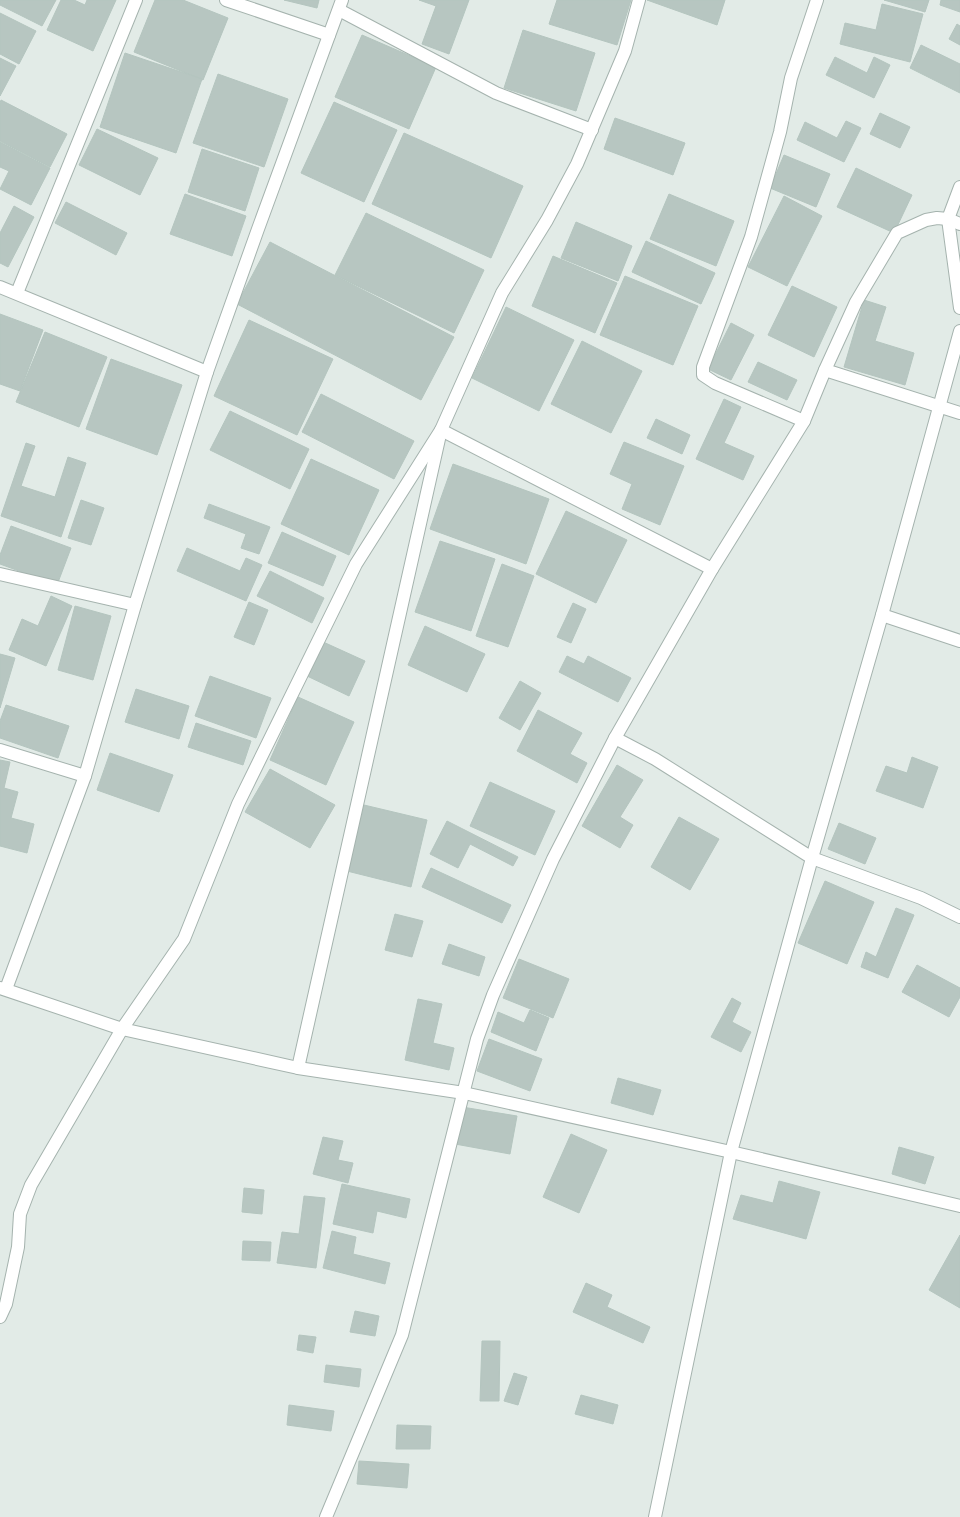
<svg xmlns="http://www.w3.org/2000/svg" width="960" height="1517" viewBox="0 0 960 1517" font-family="'Fira Sans',sans-serif">
	<style>
		.building { fill: #b7c6c1; stroke: #b4c5bf }
		.lines { fill: none; stroke-linecap: round; stroke-linejoin: round }
		.street-casing { stroke: #a5b3ae; stroke-width: 14 }
		.street { stroke: #fff; stroke-width: 12 }
	</style>
	<rect width="100%" height="100%" fill="#e2ebe7"/>
	<!-- building -->
	<g class="building">
		<polygon points="0,0 56,0 42,26 0,5"/>
		<polygon points="61,0 74,0 85,5 87,0 116,0 93,51 47,30"/>
		<polygon points="155,0 183,0 228,18 203,80 134,52"/>
		<polygon points="284,0 319,0 317,8"/>
		<polygon points="419,0 469,0 449,54 422,44 436,6"/>
		<polygon points="557,0 631,0 617,45 549,24"/>
		<polygon points="647,0 725,0 717,25"/>
		<polygon points="884,0 929,0 925,12"/>
		<polygon points="941,0 960,0 960,12 940,5"/>
		<polygon points="882,4 923,14 910,62 840,44 845,23 876,30"/>
		<polygon points="0,13 36,31 19,64 0,54"/>
		<polygon points="957,24 960,26 960,45 949,39"/>
		<polygon points="523,30 595,53 576,111 504,88"/>
		<polygon points="362,35 436,67 409,129 335,97"/>
		<polygon points="921,45 960,64 960,93 910,68"/>
		<polygon points="125,53 202,79 176,153 100,127"/>
		<polygon points="835,57 867,73 874,57 890,65 874,98 826,75"/>
		<polygon points="0,58 16,66 0,96"/>
		<polygon points="218,74 288,99 264,167 193,143"/>
		<polygon points="1,100 67,134 50,167 0,141 0,103"/>
		<polygon points="334,102 397,130 364,202 301,173"/>
		<polygon points="880,113 910,127 900,148 870,134"/>
		<polygon points="615,118 685,143 673,175 604,149"/>
		<polygon points="846,121 861,128 844,162 797,140 805,122 837,138"/>
		<polygon points="97,129 158,158 140,195 79,165"/>
		<polygon points="404,133 523,186 491,258 372,204"/>
		<polygon points="0,142 50,168 31,205 0,189 9,171 0,167"/>
		<polygon points="202,149 259,168 245,211 188,192"/>
		<polygon points="784,155 830,174 816,207 770,188"/>
		<polygon points="856,168 912,195 894,233 837,207"/>
		<polygon points="185,194 246,216 232,256 170,234"/>
		<polygon points="669,194 734,221 716,266 650,239"/>
		<polygon points="784,196 822,216 787,286 748,267"/>
		<polygon points="66,202 127,233 116,255 55,223"/>
		<polygon points="14,206 34,217 8,267 0,263 0,233"/>
		<polygon points="366,213 484,270 454,333 335,275"/>
		<polygon points="576,222 632,246 618,281 561,258"/>
		<polygon points="646,241 715,273 701,304 632,272"/>
		<polygon points="270,242 454,337 421,400 237,304"/>
		<polygon points="553,256 617,283 595,333 532,306"/>
		<polygon points="625,276 698,306 673,365 600,335"/>
		<polygon points="792,286 837,307 814,357 768,335"/>
		<polygon points="864,300 886,307 875,341 914,353 905,385 844,367"/>
		<polygon points="506,307 574,340 539,411 472,378"/>
		<polygon points="0,314 43,330 20,391 0,384"/>
		<polygon points="249,320 333,359 297,435 214,396"/>
		<polygon points="731,323 754,335 731,380 708,369"/>
		<polygon points="45,332 107,357 79,427 16,402"/>
		<polygon points="582,341 642,371 611,433 551,404"/>
		<polygon points="111,359 182,385 157,455 86,429"/>
		<polygon points="758,362 797,380 787,400 748,382"/>
		<polygon points="321,394 414,441 394,479 302,432"/>
		<polygon points="724,399 741,407 724,443 754,456 743,480 696,459"/>
		<polygon points="230,411 309,449 290,489 210,450"/>
		<polygon points="656,419 690,435 682,454 647,438"/>
		<polygon points="624,442 684,466 660,525 622,509 632,484 610,474"/>
		<polygon points="26,443 35,446 21,486 55,497 68,457 86,463 61,537 1,516"/>
		<polygon points="311,459 379,490 349,555 281,524"/>
		<polygon points="453,464 549,499 526,564 430,529"/>
		<polygon points="81,500 104,508 91,545 68,538"/>
		<polygon points="209,504 270,527 259,554 241,548 246,534 204,518"/>
		<polygon points="566,511 627,540 596,603 536,574"/>
		<polygon points="11,526 71,548 57,585 0,564 0,555"/>
		<polygon points="282,532 336,556 323,586 268,563"/>
		<polygon points="440,541 495,559 471,631 415,612"/>
		<polygon points="187,548 240,571 246,558 262,565 246,601 177,571"/>
		<polygon points="502,564 534,576 508,647 476,636"/>
		<polygon points="270,571 324,598 312,623 257,596"/>
		<polygon points="51,596 72,606 46,666 9,650 22,619 38,626"/>
		<polygon points="249,602 268,610 254,645 234,637"/>
		<polygon points="573,603 586,609 571,643 557,637"/>
		<polygon points="75,606 111,616 93,680 58,670"/>
		<polygon points="425,626 485,654 467,692 408,665"/>
		<polygon points="321,641 365,661 349,696 305,675"/>
		<polygon points="0,654 15,658 0,708"/>
		<polygon points="567,656 584,664 588,656 631,678 618,702 559,672"/>
		<polygon points="210,676 271,698 256,738 195,716"/>
		<polygon points="520,681 541,693 520,730 499,718"/>
		<polygon points="136,689 189,706 179,739 125,722"/>
		<polygon points="298,697 354,722 326,785 270,760"/>
		<polygon points="6,705 69,726 58,758 0,738 0,721"/>
		<polygon points="538,710 582,733 570,754 587,763 577,783 517,751"/>
		<polygon points="196,723 251,741 243,765 188,747"/>
		<polygon points="110,753 173,775 159,812 97,790"/>
		<polygon points="912,757 938,767 923,808 876,791 886,766 907,773"/>
		<polygon points="0,760 10,762 4,788 18,792 11,818 34,824 27,853 0,846"/>
		<polygon points="617,765 643,780 620,817 633,825 620,848 582,826"/>
		<polygon points="270,769 335,805 310,848 245,812"/>
		<polygon points="490,782 555,811 535,855 470,826"/>
		<polygon points="364,805 427,820 411,887 347,871"/>
		<polygon points="679,817 719,839 690,890 651,867"/>
		<polygon points="447,821 518,857 513,866 470,844 458,868 430,854"/>
		<polygon points="839,823 876,838 865,864 828,849"/>
		<polygon points="431,868 511,905 502,923 422,887"/>
		<polygon points="825,881 874,902 847,964 798,943"/>
		<polygon points="896,908 914,915 888,978 861,967 866,952 876,957"/>
		<polygon points="395,914 423,921 412,957 385,950"/>
		<polygon points="449,944 485,957 479,976 442,964"/>
		<polygon points="519,959 569,979 553,1018 503,998"/>
		<polygon points="917,965 960,988 960,997 949,1017 902,992"/>
		<polygon points="732,998 741,1003 732,1022 751,1032 741,1052 711,1037"/>
		<polygon points="418,999 442,1004 433,1043 454,1048 449,1070 405,1060"/>
		<polygon points="530,1010 549,1018 536,1051 491,1032 498,1012 524,1023"/>
		<polygon points="489,1039 542,1059 530,1091 477,1071"/>
		<polygon points="618,1078 661,1090 653,1115 611,1103"/>
		<polygon points="462,1107 517,1116 510,1154 455,1144"/>
		<polygon points="571,1134 607,1150 579,1213 543,1197"/>
		<polygon points="323,1137 343,1141 338,1160 353,1163 348,1183 313,1174"/>
		<polygon points="899,1147 934,1157 925,1184 892,1174"/>
		<polygon points="779,1181 820,1192 806,1239 733,1219 741,1195 773,1203"/>
		<polygon points="342,1184 410,1199 406,1218 377,1211 373,1233 333,1224"/>
		<polygon points="244,1188 264,1190 262,1214 242,1212"/>
		<polygon points="304,1196 325,1198 316,1268 277,1263 282,1232 299,1234"/>
		<polygon points="332,1231 356,1237 353,1254 390,1263 385,1284 323,1268"/>
		<polygon points="960,1235 960,1308 929,1290"/>
		<polygon points="243,1241 271,1242 270,1261 242,1260"/>
		<polygon points="586,1283 612,1295 607,1307 650,1327 643,1343 573,1312"/>
		<polygon points="355,1311 379,1316 375,1336 350,1332"/>
		<polygon points="299,1335 316,1337 313,1353 297,1350"/>
		<polygon points="482,1341 500,1341 499,1401 480,1401"/>
		<polygon points="326,1365 361,1369 359,1387 324,1382"/>
		<polygon points="514,1373 527,1377 518,1405 504,1401"/>
		<polygon points="581,1395 618,1405 613,1424 575,1414"/>
		<polygon points="289,1405 334,1411 331,1431 287,1425"/>
		<polygon points="397,1425 431,1426 430,1449 396,1449"/>
		<polygon points="359,1461 409,1464 407,1488 357,1484"/>
	</g>
	<g class="lines">
		<defs>
			<g id="street">
				<polyline points="226,0 329,35"/>
				<polyline points="339,10 496,93 592,130"/>
				<polyline points="960,187 948,219 960,308"/>
				<polyline points="0,287 207,372"/>
				<polyline points="17,293 136,0"/>
				<polyline points="825,370 960,413"/>
				<polyline points="804,421 715,383 703,375 703,367 751,237 780,132 791,78 817,0"/>
				<polyline points="441,430 712,569"/>
				<polyline points="0,574 135,605"/>
				<polyline points="882,615 960,641"/>
				<polyline points="615,738 655,759 812,858 921,898 960,917"/>
				<polyline points="0,750 85,776"/>
				<polyline points="0,988 122,1029 298,1068 464,1093 731,1152 960,1206"/>
				<polyline points="6,989 85,776 135,605 207,372 258,229 342,0"/>
				<polyline points="298,1068 439,439"/>
				<polyline points="0,1317 6,1304 18,1247 20,1214 31,1185 122,1029 184,939 238,804 356,564 441,430 502,293 547,220 577,164 625,51 639,0"/>
				<polyline points="326,1517 402,1335 477,1039 493,995 553,859 615,738 712,569 804,421 825,370 856,302 897,233 926,220 937,218 948,219 960,224"/>
				<polyline points="655,1517 731,1152 812,858 882,615 960,331"/>
			</g>
		</defs>
		<!-- street casing -->
		<use href="#street" class="street-casing"/>
		<!-- street -->
		<use href="#street" class="street"/>
	</g>
</svg>
